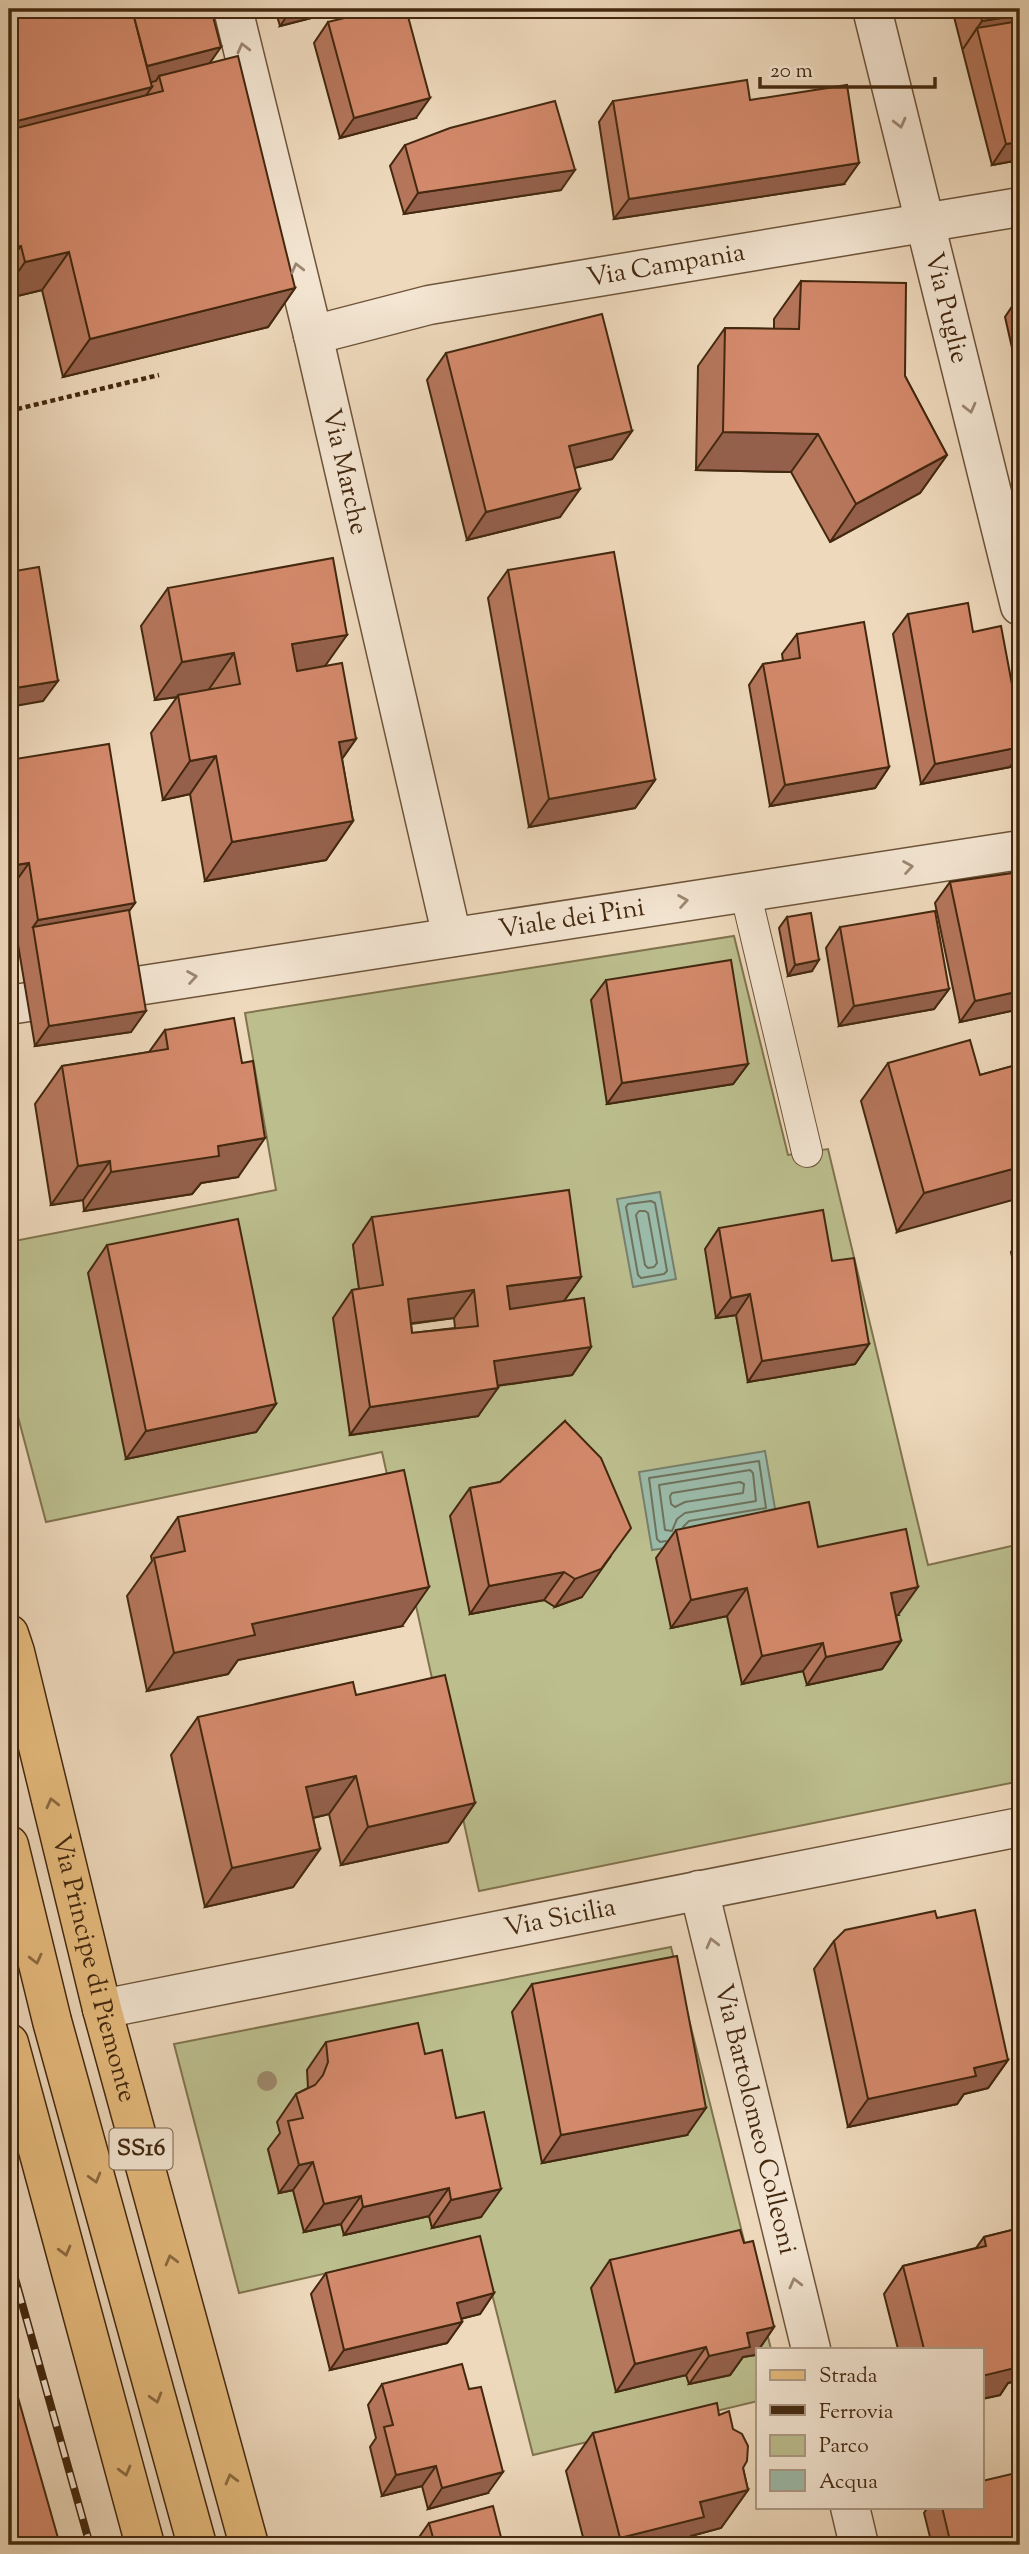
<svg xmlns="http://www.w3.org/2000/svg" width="1029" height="2554" viewBox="0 0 1029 2554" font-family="'Sorts Mill Goudy',serif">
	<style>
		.green { fill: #bcbe8e; stroke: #80734e; stroke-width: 2; fill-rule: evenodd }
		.water { fill: #9bbbaa; stroke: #78806c; stroke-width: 2 }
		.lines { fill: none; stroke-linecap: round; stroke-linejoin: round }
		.shore { stroke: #6f725c; stroke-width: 2 }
		.service-casing { stroke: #6e543a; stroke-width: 32 }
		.minor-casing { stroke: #6e543a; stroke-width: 41 }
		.primary-casing { stroke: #43280f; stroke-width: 41 }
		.path { stroke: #43280f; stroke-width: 4.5; stroke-dasharray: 5 3.5; stroke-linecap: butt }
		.service { stroke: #f4e6d3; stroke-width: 30 }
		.minor { stroke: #f4e6d3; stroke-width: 38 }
		.primary { stroke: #e7bc7e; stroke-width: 38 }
		.rail-casing { stroke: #43280f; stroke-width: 8 }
		.rail { stroke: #f4e6d3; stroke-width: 5; stroke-dasharray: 16; stroke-linecap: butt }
		.tree { fill: #9d886b }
		.wall { fill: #b5765c; stroke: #43280f; stroke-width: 2; fill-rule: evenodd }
		.shaded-wall { fill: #94604b; stroke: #43280f; stroke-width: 2 }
		.building { fill: #d3896b; stroke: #43280f; stroke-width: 2; fill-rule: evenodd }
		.oneway { stroke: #9c8771 }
		.oneway2 { stroke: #8d6b41 }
		.labels { text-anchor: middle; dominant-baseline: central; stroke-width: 5; stroke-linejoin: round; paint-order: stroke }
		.shield { fill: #f4e6d3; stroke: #78614a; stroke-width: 2 }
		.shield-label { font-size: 24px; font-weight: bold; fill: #43280f }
		.street-label { font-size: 26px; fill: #43280f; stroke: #f4e6d3 }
	</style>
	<rect width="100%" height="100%" fill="#eed9bc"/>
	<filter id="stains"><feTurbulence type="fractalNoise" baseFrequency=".00286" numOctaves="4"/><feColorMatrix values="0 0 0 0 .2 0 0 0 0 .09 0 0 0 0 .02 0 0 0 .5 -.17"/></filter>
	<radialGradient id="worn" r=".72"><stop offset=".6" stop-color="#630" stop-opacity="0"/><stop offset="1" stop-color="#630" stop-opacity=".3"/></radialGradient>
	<!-- green -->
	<g class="green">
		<path d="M734 936 788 1155 828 1149 928 1565 1020 1544V1781L479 1891 382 1452 46 1522 9 1383V1242L276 1190 245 1013ZM353 1245 572 1374 474 1389 478 1416 351 1435 363 1313ZM839 1279 748 1382 736 1315 716 1318ZM480 1510 555 1607 544 1600 470 1614ZM727 1616 871 1621 742 1683Z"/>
		<path d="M671 1947 771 2349H758V2401L533 2455 478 2239 239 2293 174 2044ZM308 2090 481 2216 432 2227 429 2216 344 2235 341 2224 304 2232 293 2190 279 2192 268 2150 283 2146Z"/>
	</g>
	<!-- water -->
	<g class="water">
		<polygon points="660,1192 676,1279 633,1287 617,1199"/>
		<polygon points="765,1451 776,1514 692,1544 652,1550 639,1472"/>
	</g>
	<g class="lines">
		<!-- shore -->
		<g class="shore">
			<polygon points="651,1201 655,1203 667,1271 664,1274 641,1278 638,1275 626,1207 628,1204"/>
			<polygon points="639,1211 645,1211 648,1213 657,1263 654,1267 648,1268 645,1265 636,1215"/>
			<polygon points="750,1470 753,1473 756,1501 685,1513 677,1519 672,1531 665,1530 659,1485"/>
			<polygon points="740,1482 744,1484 743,1493 685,1502 675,1507 671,1504 670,1496 672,1493"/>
			<polyline points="666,1541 660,1542 657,1539 649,1478 759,1461 766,1508 689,1521 683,1527"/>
		</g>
		<defs>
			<polyline id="service" points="745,891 807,1152"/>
			<g id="minor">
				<path id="s1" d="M233 9 313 335 452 937"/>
				<path id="s2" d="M872 9 1020 606"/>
				<path id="s3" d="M313 335 429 305 1020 207"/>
				<path id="s4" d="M124 988 1020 850"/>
				<polyline points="9,1005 28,1002"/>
				<path id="s5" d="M699 1890 811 2349"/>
				<path id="s6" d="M102 2009 1020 1827"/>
				<polyline points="850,2507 859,2545"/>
			</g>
			<g id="primary">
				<path id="s7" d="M9 1634 15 1652 102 2009 249 2545"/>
				<polyline points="9,1845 52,2021 197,2545"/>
				<polyline points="9,2043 145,2545"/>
			</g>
		</defs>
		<!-- service casing -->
		<use href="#service" class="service-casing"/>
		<!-- minor casing -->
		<use href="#minor" class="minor-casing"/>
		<!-- primary casing -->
		<use href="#primary" class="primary-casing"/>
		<!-- path -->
		<polyline class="path" points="9,411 159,375"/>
		<!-- service -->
		<use href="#service" class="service"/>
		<!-- minor -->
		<use href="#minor" class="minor"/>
		<!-- primary -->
		<use href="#primary" class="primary"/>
		<defs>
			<polyline id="rail" points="9,2257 90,2545"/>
		</defs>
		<!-- rail casing -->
		<use href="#rail" class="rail-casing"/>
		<!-- rail -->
		<use href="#rail" class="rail"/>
	</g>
	<!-- trees -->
	<circle class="tree" cx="267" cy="2081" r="10"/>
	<!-- wall -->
	<g class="wall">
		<polygon points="9,9 156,11 181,14 210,63 295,288 268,327 63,377 42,290 9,298"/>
		<polygon points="275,9 346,9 280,26"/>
		<polygon points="952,9 1020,9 1020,160 992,165"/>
		<polygon points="328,22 416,118 340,138 314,43"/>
		<polygon points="750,100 844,184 614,219 599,122 613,101"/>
		<polygon points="405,145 561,190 404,214 390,166"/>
		<polygon points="801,281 905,376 947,455 920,493 830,542 791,472 696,470 698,366 725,328 774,329 774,319"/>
		<polygon points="1019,296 1020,296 1020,383 1005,317"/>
		<polygon points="446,353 632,431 612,459 574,468 560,517 467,540 427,380"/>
		<polygon points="508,570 655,780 635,808 529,827 488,598"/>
		<polygon points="168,588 324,666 356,739 342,759 353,821 326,860 205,881 190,794 163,800 151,733 177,697 155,700 141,626"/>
		<polygon points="908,614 973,632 1020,727 1020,752 1010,767 921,784 893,634"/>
		<polygon points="797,634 889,767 875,788 770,806 749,685 763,664 783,661 782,654"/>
		<polygon points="9,760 135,903 129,910 131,1032 35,1046 9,891"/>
		<polygon points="1020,872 1020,1009 960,1022 935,903 950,882"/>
		<polygon points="787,917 812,971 788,976 779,928"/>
		<polygon points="840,927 949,989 934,1009 839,1026 826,948"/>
		<polygon points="606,980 748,1064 733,1084 607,1104 591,1000"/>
		<polygon points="165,1030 238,1177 201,1183 192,1194 84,1211 83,1200 51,1205 35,1104 62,1066 149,1052"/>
		<polygon points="888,1063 980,1075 1020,1064 897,1232 861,1101"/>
		<path d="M372 1217 581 1277 564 1301 591 1347 572 1375 497 1386 478 1416 350 1435 333 1318 352 1290 359 1289 353 1245ZM454 1318 455 1328 412 1333 411 1324Z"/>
		<polygon points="719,1228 832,1261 869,1344 855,1364 748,1382 736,1315 716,1318 705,1249"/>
		<polygon points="1020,1239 1020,1293 1011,1252"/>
		<polygon points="107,1245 276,1404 256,1432 126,1459 88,1273"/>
		<polygon points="565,1421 582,1597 555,1607 544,1600 470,1614 450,1516 470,1488 500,1482"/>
		<polygon points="178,1517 402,1626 238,1660 228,1674 147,1691 127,1596 152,1561 151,1556"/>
		<polygon points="676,1530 818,1547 898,1615 896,1615 901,1641 882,1669 807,1685 803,1671 742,1684 727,1616 671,1628 656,1558"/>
		<polygon points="198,1717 475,1803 448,1842 341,1865 329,1814 313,1818 320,1849 293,1887 205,1907 171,1755"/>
		<polygon points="937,1918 1008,2060 988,2088 964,2094 957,2104 848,2127 814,1969 834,1941"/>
		<polygon points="532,1984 687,2135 542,2163 512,2012"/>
		<polygon points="326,2042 425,2054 456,2118 481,2217 432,2228 429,2216 344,2235 341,2224 304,2232 293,2190 279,2193 268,2149 280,2133 277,2122 296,2094 308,2088 307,2070"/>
		<polygon points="1020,2228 1020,2397 1016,2381 1008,2383 1000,2395 982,2399 982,2349 898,2349 884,2294 903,2266 976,2248 984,2237"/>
		<polygon points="744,2243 774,2327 755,2355 743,2357 730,2375 689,2384 686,2375 616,2392 591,2288 610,2260"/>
		<polygon points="326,2273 494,2293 480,2314 461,2319 462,2322 447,2343 330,2370 311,2294"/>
		<polygon points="382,2384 488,2493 428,2509 422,2486 382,2496 370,2447 376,2438 368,2405"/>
		<polygon points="719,2415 743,2468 748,2490 721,2528 691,2536 684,2545 585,2545 566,2471 593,2433"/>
		<polygon points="928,2507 942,2507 1020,2545 932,2545 924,2513"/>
		<polygon points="429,2523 503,2545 415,2545 415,2543"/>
	</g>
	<!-- shaded-wall -->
	<g class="shaded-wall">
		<polygon points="292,9 346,9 280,26"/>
		<polygon points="1020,15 1020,40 977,28 963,49 982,21"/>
		<polygon points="221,47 207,67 159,76 156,81 125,89 140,68"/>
		<polygon points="152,87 132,115 9,146 9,123"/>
		<polygon points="430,98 416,118 340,138 354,118"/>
		<polygon points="1020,142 1020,160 992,165 1006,144"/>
		<polygon points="859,163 844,184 614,219 629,199"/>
		<polygon points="575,170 561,190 404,214 418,193"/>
		<polygon points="21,246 9,263 9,249"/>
		<polygon points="69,252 42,290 9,298 9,285 25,262"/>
		<polygon points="295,288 268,327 63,377 90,339"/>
		<polygon points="632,431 612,459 549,474 569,446"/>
		<polygon points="723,432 818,434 791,472 696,470"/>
		<polygon points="947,455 920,493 830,542 856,504"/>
		<polygon points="580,489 560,517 467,540 486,512"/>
		<polygon points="347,635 320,673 265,682 292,644"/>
		<polygon points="234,653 207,692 178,695 177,697 155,700 182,662"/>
		<polygon points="58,681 43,701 9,707 9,689"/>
		<polygon points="356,739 329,777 339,742"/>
		<polygon points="1020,747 1020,752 1010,767 921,784 935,764"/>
		<polygon points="216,756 190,794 163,800 190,761"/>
		<polygon points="889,767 875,788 770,806 785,785"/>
		<polygon points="655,780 635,808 529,827 549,799"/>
		<polygon points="353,821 326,860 205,881 232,842"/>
		<polygon points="29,863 9,891 9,866"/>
		<polygon points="135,903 115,931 33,927 38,920"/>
		<polygon points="819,960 812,971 788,976 795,965"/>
		<polygon points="949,989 934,1009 839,1026 854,1006"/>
		<polygon points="1020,991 1020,1009 960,1022 975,1001"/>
		<polygon points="146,1011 131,1032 35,1046 49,1026"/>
		<polygon points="748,1064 733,1084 607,1104 622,1083"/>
		<polygon points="265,1138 238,1177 201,1183 192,1194 84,1211 111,1172 218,1146"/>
		<polygon points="110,1161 83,1200 51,1205 78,1166"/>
		<polygon points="1020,1167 1020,1198 897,1232 924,1193"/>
		<polygon points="581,1277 561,1305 487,1314 507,1286"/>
		<polygon points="474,1290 454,1318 389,1326 408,1299"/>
		<polygon points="750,1294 736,1315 716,1318 731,1298"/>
		<polygon points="869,1344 855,1364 748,1382 762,1361"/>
		<polygon points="591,1347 572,1375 474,1389 494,1361"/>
		<polygon points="498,1388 478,1416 350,1435 370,1407"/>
		<polygon points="276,1404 256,1432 126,1459 146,1431"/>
		<polygon points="611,1556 582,1597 555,1607 575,1579"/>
		<polygon points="564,1572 544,1600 470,1614 489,1586"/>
		<polygon points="429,1587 402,1626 238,1660 228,1674 147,1691 174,1653 252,1624"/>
		<polygon points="918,1587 898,1615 871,1621 891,1593"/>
		<polygon points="747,1588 727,1616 671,1628 691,1600"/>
		<polygon points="901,1641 882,1669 807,1685 826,1657"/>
		<polygon points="823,1643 803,1671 742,1684 762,1656"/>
		<polygon points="356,1776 329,1814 279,1826 306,1787"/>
		<polygon points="475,1803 448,1842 341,1865 368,1827"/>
		<polygon points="320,1849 293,1887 205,1907 232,1868"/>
		<polygon points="1008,2060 988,2088 964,2094 957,2104 848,2127 868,2099 974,2068"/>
		<polygon points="706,2108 687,2135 542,2163 561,2135"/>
		<polygon points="313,2162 293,2190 279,2193 299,2165"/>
		<polygon points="449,2188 429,2216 344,2235 363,2207"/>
		<polygon points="501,2189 481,2217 432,2228 451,2200"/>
		<polygon points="361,2196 341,2224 304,2232 324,2204"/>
		<polygon points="494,2293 480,2314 443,2323 457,2303"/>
		<polygon points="462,2322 447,2343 330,2370 344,2350"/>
		<polygon points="774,2327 755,2355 743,2357 730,2375 689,2384 709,2356 747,2333"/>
		<polygon points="706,2347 686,2375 616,2392 635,2364"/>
		<polygon points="1020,2357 1020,2375 1016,2381 1008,2383 1000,2395 982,2399 982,2376"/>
		<polygon points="436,2466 422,2486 382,2496 396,2475"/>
		<polygon points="503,2472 488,2493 428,2509 442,2488"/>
		<polygon points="748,2490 721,2528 691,2536 684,2545 614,2545 620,2538 700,2502"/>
	</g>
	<!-- building -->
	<g class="building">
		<polygon points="9,9 132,9 152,87 9,123"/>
		<polygon points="132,9 156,9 156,11 164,9 179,9 181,14 202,9 211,9 221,47 147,66"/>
		<polygon points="381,9 406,9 430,98 354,118 328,22"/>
		<polygon points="979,9 1020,9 1020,15 982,21"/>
		<polygon points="1020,21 1020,142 1006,144 977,28"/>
		<polygon points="238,56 295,288 90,339 69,252 25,262 21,246 9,249 9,130 163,91 159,76"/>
		<polygon points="747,80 750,100 847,85 859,163 629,199 613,101"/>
		<polygon points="555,101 575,170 418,193 405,145 450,128"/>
		<polygon points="801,281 906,283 905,376 947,455 856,504 818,434 723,432 725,328 799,329"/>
		<polygon points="602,314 632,431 569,446 580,489 486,512 446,353"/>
		<polygon points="614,552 655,780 549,799 508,570"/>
		<polygon points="333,558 347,635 292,644 297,671 342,663 356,739 339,742 353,821 232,842 216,756 190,761 178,695 240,684 234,653 182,662 168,588"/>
		<polygon points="39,567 58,681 9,689 9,572"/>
		<polygon points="968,603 973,632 1001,626 1020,727 1020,747 935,764 908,614"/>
		<polygon points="864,622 889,767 785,785 763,664 800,658 797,634"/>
		<polygon points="109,744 135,903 38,920 29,863 9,866 9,760"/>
		<polygon points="1020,872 1020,991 975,1001 950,882"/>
		<polygon points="129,910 146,1011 49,1026 33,927"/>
		<polygon points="935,911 949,989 854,1006 840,927"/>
		<polygon points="811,913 819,960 795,965 787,917"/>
		<polygon points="731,960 748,1064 622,1083 606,980"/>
		<polygon points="234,1018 242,1063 253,1061 265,1138 218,1146 219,1156 111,1172 110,1161 78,1166 62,1066 168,1049 165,1030"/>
		<polygon points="970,1040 980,1075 1020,1064 1020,1167 924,1193 888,1063"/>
		<path d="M569 1190 581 1277 507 1286 510 1309 584 1298 591 1347 494 1361 498 1388 370 1407 352 1290 383 1285 372 1217ZM474 1290 478 1326 412 1333 408 1299Z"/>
		<polygon points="823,1210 832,1261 854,1258 869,1344 762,1361 750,1294 731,1298 719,1228"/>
		<polygon points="238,1219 276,1404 146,1431 107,1245"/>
		<polygon points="565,1421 601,1458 631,1528 601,1569 575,1579 564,1572 489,1586 470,1488 500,1482"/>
		<polygon points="404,1470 429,1587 252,1624 255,1635 174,1653 154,1558 185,1551 178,1517"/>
		<polygon points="809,1502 818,1547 906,1529 918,1587 891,1593 901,1641 826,1657 823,1643 762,1656 747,1588 691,1600 676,1530"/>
		<polygon points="445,1675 475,1803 368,1827 356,1776 306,1787 320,1849 232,1868 198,1717 353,1682 356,1695"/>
		<polygon points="975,1910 1008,2060 974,2068 976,2076 868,2099 834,1941 845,1930 935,1911 937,1918"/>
		<polygon points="677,1956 706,2108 561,2135 532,1984"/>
		<polygon points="418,2023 425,2054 442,2050 456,2118 484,2112 501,2189 451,2200 449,2188 363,2207 361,2196 324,2204 313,2162 299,2165 288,2121 303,2118 296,2094 315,2085 323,2075 328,2062 326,2042"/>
		<polygon points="1020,2228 1020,2357 1017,2358 1019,2367 982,2376 982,2349 924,2349 903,2266 986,2246 984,2237"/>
		<polygon points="740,2230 744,2243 753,2241 774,2327 747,2333 750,2347 709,2356 706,2347 635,2364 610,2260"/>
		<polygon points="480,2236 494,2293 457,2303 462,2322 344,2350 326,2273"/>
		<polygon points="462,2364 469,2389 481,2387 503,2472 442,2488 436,2466 396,2475 384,2427 393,2425 382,2384"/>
		<polygon points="9,2366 60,2545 9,2545"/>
		<polygon points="717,2403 719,2415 729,2411 733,2429 742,2434 748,2446 747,2461 743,2468 748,2490 700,2502 704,2517 620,2538 593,2433"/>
		<polygon points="1020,2472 1020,2545 951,2545 942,2507 982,2507 982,2481"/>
		<polygon points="493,2506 503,2545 435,2545 429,2523"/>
	</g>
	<!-- one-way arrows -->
	<defs><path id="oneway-chevron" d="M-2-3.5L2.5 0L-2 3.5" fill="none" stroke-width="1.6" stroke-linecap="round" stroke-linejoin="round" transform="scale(1.75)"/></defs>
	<g class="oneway">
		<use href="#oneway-chevron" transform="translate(243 48) rotate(-104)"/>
		<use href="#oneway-chevron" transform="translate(900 123) rotate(76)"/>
		<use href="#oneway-chevron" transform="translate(297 268) rotate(-104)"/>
		<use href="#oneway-chevron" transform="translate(970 408) rotate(76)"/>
		<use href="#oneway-chevron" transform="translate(908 867) rotate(-9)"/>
		<use href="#oneway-chevron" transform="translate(683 901) rotate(-9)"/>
		<use href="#oneway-chevron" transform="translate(192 977) rotate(-9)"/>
		<use href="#oneway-chevron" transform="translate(712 1943) rotate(-104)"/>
		<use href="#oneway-chevron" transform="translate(795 2283) rotate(-104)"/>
	</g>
	<g class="oneway2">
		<use href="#oneway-chevron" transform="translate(52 1803) rotate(-104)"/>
		<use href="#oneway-chevron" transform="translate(36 1959) rotate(76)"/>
		<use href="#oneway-chevron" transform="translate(95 2178) rotate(74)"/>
		<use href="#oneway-chevron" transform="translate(65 2251) rotate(75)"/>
		<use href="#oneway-chevron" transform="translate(171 2260) rotate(-105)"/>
		<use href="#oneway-chevron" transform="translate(156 2398) rotate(74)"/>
		<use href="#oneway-chevron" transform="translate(125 2471) rotate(75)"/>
		<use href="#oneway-chevron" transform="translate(231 2479) rotate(-105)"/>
	</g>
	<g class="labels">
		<!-- shield labels -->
		<rect class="shield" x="109.5" y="2128.5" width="63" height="41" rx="5"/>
		<g class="shield-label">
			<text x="141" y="2149">SS16</text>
		</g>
		<!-- street labels -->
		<g class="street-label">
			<text stroke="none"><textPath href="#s3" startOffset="360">Via Campania</textPath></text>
			<text stroke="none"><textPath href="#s2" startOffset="308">Via Puglie</textPath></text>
			<text stroke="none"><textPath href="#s1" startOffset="476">Via Marche</textPath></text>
			<text stroke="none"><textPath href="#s4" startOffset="453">Viale dei Pini</textPath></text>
			<text stroke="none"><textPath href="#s6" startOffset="467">Via Sicilia</textPath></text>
			<text stroke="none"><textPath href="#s7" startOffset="345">Via Principe di Piemonte</textPath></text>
			<text stroke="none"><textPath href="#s5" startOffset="236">Via Bartolomeo Colleoni</textPath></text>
		</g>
	</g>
	<!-- margin -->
	<rect width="1029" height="2554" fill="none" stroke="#eed9bc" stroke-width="35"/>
	<rect x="10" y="10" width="1008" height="2533" fill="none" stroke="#43280f" stroke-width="3.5"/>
	<rect x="18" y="18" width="994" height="2519" fill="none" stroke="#43280f" stroke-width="2"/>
	<!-- legend -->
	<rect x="756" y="2348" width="228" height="161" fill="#f4e6d3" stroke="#ad9a85" stroke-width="2"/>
	<rect x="770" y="2370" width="35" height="10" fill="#e7bc7e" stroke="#ad9a85" stroke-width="2"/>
	<text x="819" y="2382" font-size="21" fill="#43280f">Strada</text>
	<rect x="770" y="2405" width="35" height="10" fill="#43280f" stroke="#ad9a85" stroke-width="2"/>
	<text x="819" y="2418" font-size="21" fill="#43280f">Ferrovia</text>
	<rect x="770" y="2435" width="35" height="21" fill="#bcbe8e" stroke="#ad9a85" stroke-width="2"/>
	<text x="819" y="2452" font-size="21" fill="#43280f">Parco</text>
	<rect x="770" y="2470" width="35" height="21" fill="#9bbbaa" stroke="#ad9a85" stroke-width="2"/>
	<text x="819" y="2488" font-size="21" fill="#43280f">Acqua</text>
	<!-- scale -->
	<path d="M760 77v10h175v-10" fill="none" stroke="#43280f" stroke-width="3.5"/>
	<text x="770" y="77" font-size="21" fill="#43280f" stroke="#f4e6d3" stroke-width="5" paint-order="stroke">20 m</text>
	<rect width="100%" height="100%" filter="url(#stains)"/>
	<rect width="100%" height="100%" fill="url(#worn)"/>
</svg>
